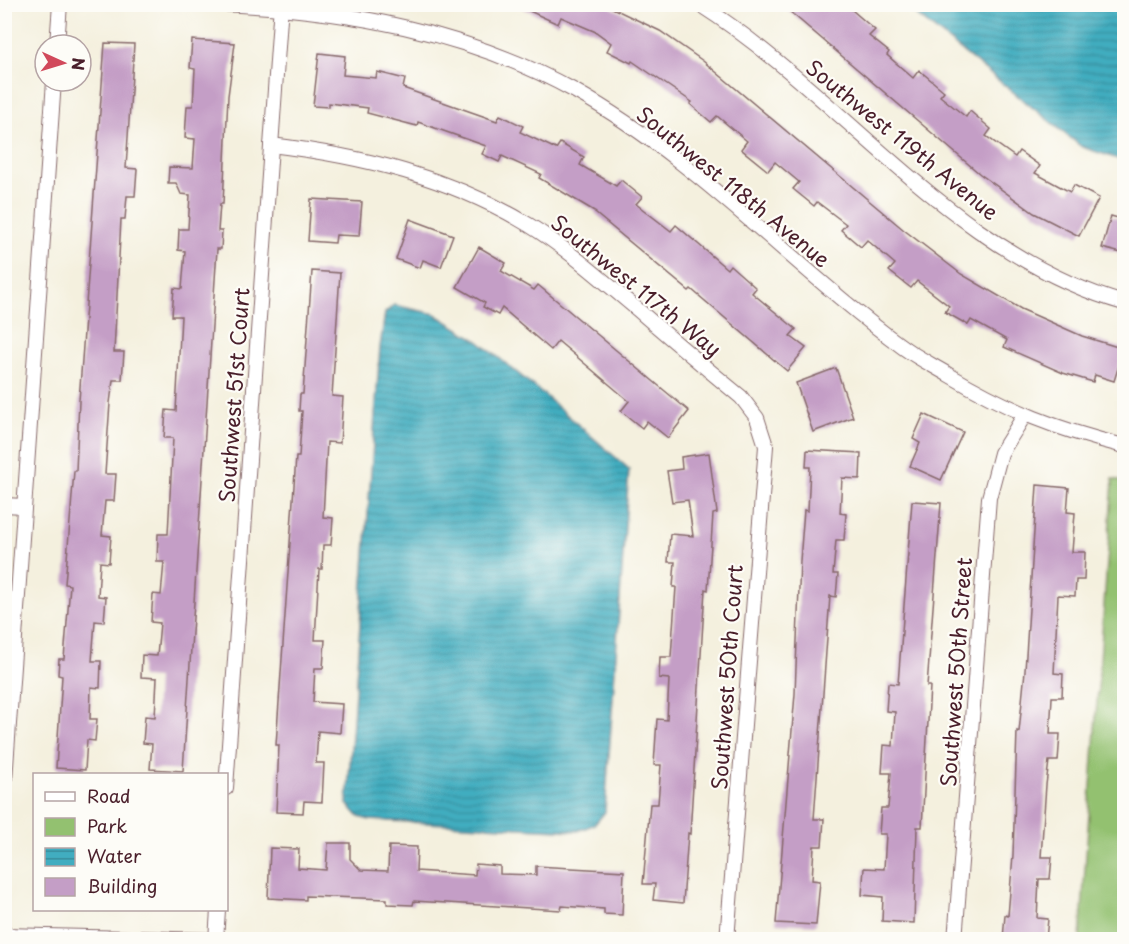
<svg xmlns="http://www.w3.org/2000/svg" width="1129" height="944" viewBox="0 0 1129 944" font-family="'Playpen Sans',sans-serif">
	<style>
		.green { fill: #93c170; stroke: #6e704e; stroke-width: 1.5 }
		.water { fill: url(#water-rules); stroke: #466676; stroke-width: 1.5 }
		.building { fill: #c49ec6 }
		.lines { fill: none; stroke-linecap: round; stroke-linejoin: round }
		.street-casing { stroke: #86686a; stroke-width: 16 }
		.street { stroke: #fff; stroke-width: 14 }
		.labels { text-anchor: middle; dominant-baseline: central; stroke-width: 4.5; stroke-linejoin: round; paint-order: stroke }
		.street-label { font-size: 21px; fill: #4a1f2b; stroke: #fdfcf7 }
	</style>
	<defs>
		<pattern id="water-rules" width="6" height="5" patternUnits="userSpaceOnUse" patternTransform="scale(1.5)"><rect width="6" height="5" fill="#41adc0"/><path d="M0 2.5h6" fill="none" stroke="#388c9c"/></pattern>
	</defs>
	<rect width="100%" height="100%" fill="#fdfcf7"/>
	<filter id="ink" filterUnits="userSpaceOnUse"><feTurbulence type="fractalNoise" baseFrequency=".0167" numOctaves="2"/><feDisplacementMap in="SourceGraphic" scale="12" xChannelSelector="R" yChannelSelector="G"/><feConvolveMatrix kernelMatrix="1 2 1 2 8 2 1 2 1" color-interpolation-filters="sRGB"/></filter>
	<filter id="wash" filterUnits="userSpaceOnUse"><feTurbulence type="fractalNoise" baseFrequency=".008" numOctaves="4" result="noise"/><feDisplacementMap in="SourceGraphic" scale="24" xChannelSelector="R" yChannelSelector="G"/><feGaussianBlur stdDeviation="1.35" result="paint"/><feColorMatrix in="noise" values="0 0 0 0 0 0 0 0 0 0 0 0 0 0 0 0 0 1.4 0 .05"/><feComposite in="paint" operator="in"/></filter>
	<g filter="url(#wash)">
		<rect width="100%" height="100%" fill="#f4f0de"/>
		<!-- green -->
		<polygon class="green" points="1113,479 1124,481 1124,939 1080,939"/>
		<!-- water -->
		<g class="water">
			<polygon points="904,5 1124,5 1124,161 1082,147"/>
			<polygon points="394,305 435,314 477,340 542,393 629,469 605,812 595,824 578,831 370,820 359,817 347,804 380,347 385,313"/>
		</g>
		<g id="blocks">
			<!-- building -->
			<g class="building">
				<polygon points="514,4 604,4 660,31 703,61 904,230 961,274 1021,309 1082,336 1124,349 1114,381 1095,375 1093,382 1063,373 1004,347 1007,340 971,320 968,325 945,312 949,306 917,281 911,288 889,271 895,264 867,240 861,247 841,230 846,224 817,202 814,206 793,189 799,182 775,162 768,171 741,149 747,141 717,116 711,122 690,104 692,102 632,61 631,63 607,51 611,43 596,32 561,17 558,24"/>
				<polygon points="781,4 845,4 875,30 869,36 889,52 887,55 913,78 919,70 944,91 940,96 966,117 970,111 991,129 986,136 1015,157 1019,151 1040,166 1035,173 1070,192 1074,185 1099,198 1079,236 1034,213 980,174"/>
				<polygon points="192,40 235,43 228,96 223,204 220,204 218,231 222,231 221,249 217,249 183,771 150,769 152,744 143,743 145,716 155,717 157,678 141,677 142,655 157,656 160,623 151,622 153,594 161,595 164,562 157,562 158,534 168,534 173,438 164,438 166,410 176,411 181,316 172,316 174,288 182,289 185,251 178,250 179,229 188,229 190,195 181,194 176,183 168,183 169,167 193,168 195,139 185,138 187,106 193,106 195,69 190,68"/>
				<polygon points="105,43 134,44 126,168 137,169 135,196 127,196 125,219 121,219 114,352 124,352 122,380 113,380 110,403 105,474 116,474 114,501 105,501 102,535 111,536 109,563 100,562 98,596 106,597 104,622 95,621 92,661 101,661 100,688 91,687 90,719 97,719 95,741 87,740 85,770 56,768 62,676 58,675 59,659 64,659 70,585 65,584 74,471 76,471 79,401"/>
				<polygon points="319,53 345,56 343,75 376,78 377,72 405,79 403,88 497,121 500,115 523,126 520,132 556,149 560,143 584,157 580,165 616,186 621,180 642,197 636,204 671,231 676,225 727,269 730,265 756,288 752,293 796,329 790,336 806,348 787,371 691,289 689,291 595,213 596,212 539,178 541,174 502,156 499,162 482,154 486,146 418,122 417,126 367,113 368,108 329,103 329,107 313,106"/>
				<polygon points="311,199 362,202 359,236 336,235 335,243 308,241"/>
				<polygon points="1111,216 1125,220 1125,254 1102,248"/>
				<polygon points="410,219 453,235 441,267 423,260 420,268 396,259"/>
				<polygon points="479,247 506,263 501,271 534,290 538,285 689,411 668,438 647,421 642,428 621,411 629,401 558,341 551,350 502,308 498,315 483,307 485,303 457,287"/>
				<polygon points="312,271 340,273 332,396 343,397 340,443 327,442 323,517 333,518 331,545 323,545 322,569 319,569 315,640 325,640 323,668 315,668 313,702 342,704 340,733 318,731 316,763 324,763 322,802 304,801 303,813 276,812 279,745 276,745 296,457 299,457 302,411 299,411 300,394 303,394"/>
				<polygon points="836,368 853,417 813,432 796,383"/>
				<polygon points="924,414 963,432 941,480 910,466 920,443 913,439"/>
				<polygon points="807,450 861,453 860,479 842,478 840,513 846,514 844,540 836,540 833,574 838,574 836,597 830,596 814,819 824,819 822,846 814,846 812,880 820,881 816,925 776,923 795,694 800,561 804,510 808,511 810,467 806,467"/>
				<polygon points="709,453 717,513 713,514 708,590 705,589 690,834 688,833 683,903 653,900 655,884 643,884 650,804 658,804 661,765 654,765 657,719 667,720 669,679 659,678 660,657 671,657 676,587 673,587 675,562 668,562 670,534 693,536 688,500 672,502 667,471 682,469 681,457"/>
				<polygon points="1037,485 1069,488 1067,512 1075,513 1072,552 1085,552 1084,580 1076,580 1075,596 1058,595 1054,673 1063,674 1062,697 1052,697 1050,734 1060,734 1058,761 1049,761 1046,785 1041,857 1052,857 1050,879 1039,879 1037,918 1048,919 1046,939 1003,939 1005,915 1008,916 1013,855 1017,731 1019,732 1025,671"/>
				<polygon points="912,501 941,503 927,686 930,686 922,827 917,827 914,923 882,921 883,897 862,895 864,868 884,869 886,834 879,834 881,808 888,808 891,773 882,773 884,745 893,746 895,712 886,711 888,683 898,684"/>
				<polygon points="328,843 350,843 350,859 361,870 388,871 389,846 417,847 416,871 475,875 476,864 500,866 500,874 536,875 536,866 624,871 622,915 604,914 604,909 562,906 561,910 414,901 413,905 387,904 387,899 306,896 306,900 268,898 270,848 299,849 298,868 326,870"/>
			</g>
		</g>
	</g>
	<g filter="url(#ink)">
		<use href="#blocks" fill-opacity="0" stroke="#86686a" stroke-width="1.5"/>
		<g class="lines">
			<defs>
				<g id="street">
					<path d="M223 4C346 10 467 31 575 91 697 159 793 267 904 348 918 358 934 366 949 375 1010 411 1056 429 1124 446"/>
					<path d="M699 4C845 97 952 254 1124 303"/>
					<polyline points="57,45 60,4"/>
					<path d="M271 145C362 156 450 177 529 225 568 249 602 280 637 309 671 339 706 368 741 397L757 418 766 446 727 940"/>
					<polyline points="4,505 24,506"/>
					<polyline points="226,788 281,4"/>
					<polyline points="4,795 54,81"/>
					<polyline points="4,935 215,940"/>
					<polyline points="216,940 218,910"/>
					<polyline points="955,940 989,498 1001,453 1024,416"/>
				</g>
			</defs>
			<!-- street casing -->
			<use href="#street" class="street-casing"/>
			<!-- street -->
			<use href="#street" class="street"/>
		</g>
	</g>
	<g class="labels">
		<!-- street labels -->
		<g class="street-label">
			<text transform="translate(903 139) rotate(39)">Southwest 119th Avenue</text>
			<text transform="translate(734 186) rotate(39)">Southwest 118th Avenue</text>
			<text transform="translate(637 285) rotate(39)">Southwest 117th Way</text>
			<text transform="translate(233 395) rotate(-86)">Southwest 51st Court</text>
			<text transform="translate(955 672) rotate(-86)">Southwest 50th Street</text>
			<text transform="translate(726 677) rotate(-86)">Southwest 50th Court</text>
		</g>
	</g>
	<!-- margin -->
	<rect width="1129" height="944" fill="none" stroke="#fdfcf7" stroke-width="24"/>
	<!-- legend -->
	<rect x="33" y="773" width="195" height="138" fill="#fdfcf7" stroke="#b5a4a5" stroke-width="1.5"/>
	<rect x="45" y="792" width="30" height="9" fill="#ffffff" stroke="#b5a4a5" stroke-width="1.5"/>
	<text x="87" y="803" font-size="18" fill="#4a1f2b">Road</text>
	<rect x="45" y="818" width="30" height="18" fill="#93c170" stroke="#b5a4a5" stroke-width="1.5"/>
	<text x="87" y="833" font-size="18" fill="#4a1f2b">Park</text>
	<rect x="45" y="848" width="30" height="18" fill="url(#water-rules)" stroke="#b5a4a5" stroke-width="1.5"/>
	<text x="87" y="863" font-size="18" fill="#4a1f2b">Water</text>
	<rect x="45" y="878" width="30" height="18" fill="#c49ec6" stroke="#b5a4a5" stroke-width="1.5"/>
	<text x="87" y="893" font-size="18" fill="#4a1f2b">Building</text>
	<!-- north arrow -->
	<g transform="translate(63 63) rotate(94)"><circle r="28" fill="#fdfcf7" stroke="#b5a4a5" stroke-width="1.5"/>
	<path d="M0-4.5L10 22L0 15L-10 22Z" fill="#d1495b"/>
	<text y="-9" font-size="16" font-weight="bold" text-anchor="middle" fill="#4a1f2b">N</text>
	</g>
</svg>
